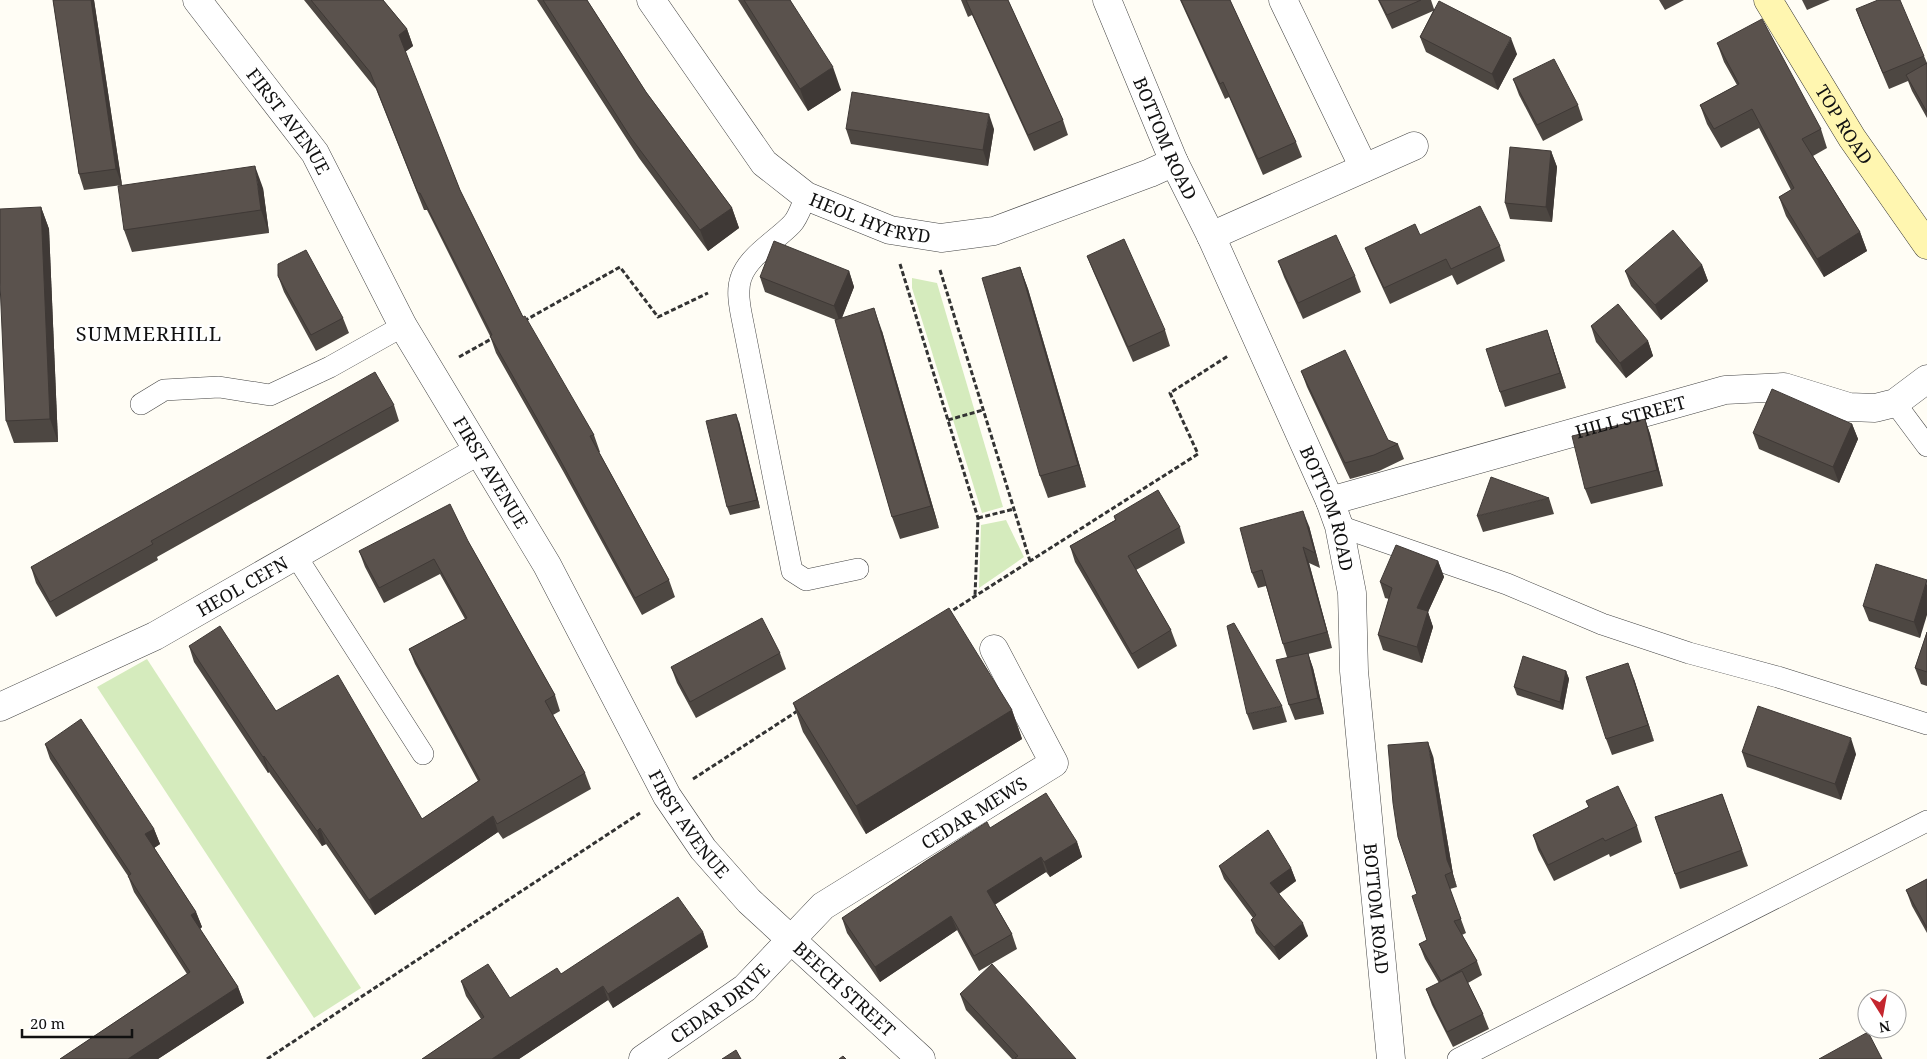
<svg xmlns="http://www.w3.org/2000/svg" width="1927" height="1059" viewBox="0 0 1927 1059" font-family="'Noto Serif',serif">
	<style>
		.green { fill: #d5ebbd }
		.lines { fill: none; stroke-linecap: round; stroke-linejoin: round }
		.lane-casing { stroke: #444; stroke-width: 22 }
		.street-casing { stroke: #444; stroke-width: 29 }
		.secondary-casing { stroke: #333; stroke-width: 29 }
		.path { stroke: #333; stroke-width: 3; stroke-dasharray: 5 2.5; stroke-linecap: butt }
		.lane { stroke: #fff; stroke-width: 21 }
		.street { stroke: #fff; stroke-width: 28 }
		.secondary { stroke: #fff6b0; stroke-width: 28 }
		.wall { fill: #4d4742 }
		.shaded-wall { fill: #3f3936 }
		.building { fill: #5a524d; stroke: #3f3936 }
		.labels { text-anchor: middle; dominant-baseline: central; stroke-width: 5; stroke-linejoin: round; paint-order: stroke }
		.street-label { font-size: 18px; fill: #111; stroke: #fff }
		.quarter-label { font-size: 20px; letter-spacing: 1px; fill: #111; stroke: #fff }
	</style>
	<rect width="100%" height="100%" fill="#fffdf5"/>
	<!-- green -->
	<g class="green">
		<polygon points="912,278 937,283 1003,507 982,513 912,288"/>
		<polygon points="1006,520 1024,557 979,588 981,525"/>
		<polygon points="147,659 361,988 314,1018 97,687"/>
	</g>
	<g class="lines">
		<defs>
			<g id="lane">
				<path d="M806 196C802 205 798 218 792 224 777 240 748 256 741 278 737 289 739 302 741 313L792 571 806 580 858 569"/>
				<polyline points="1895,403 1927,446"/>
				<polyline points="141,404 164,390 219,387 270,395 330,367 403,326"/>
				<polyline points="1339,526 1507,584 1602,624 1689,653 1778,677 1927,724"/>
				<polyline points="296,556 423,754"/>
				<polyline points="1458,1059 1927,821"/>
			</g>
			<g id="street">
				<path id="s1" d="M197 0 315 153 403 326 547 565 667 796 703 849 749 901 921 1059"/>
				<path id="s2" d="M651 0 764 163 806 196 890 230 941 238 994 231 1150 173 1174 162"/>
				<path id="s3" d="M1107 0 1174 162 1211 236 1330 501 1339 526 1352 593 1354 671 1391 1059"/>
				<polyline points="1283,0 1364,168"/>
				<polyline points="1211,236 1414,146"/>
				<path id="s4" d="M1330 501 1725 390 1784 387 1849 407 1875 408 1895 403 1927 379"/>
				<path id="s5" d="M0 707 155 636 478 451"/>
				<path id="s6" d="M643 1059 745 988 823 906 1054 763 994 649"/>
			</g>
			<g id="secondary">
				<path id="s7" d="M1768 0 1852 138 1927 245"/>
			</g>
		</defs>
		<!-- lane casing -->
		<use href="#lane" class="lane-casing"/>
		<!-- street casing -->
		<use href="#street" class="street-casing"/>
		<!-- secondary casing -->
		<use href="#secondary" class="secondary-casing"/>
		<!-- path -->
		<g class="path">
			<polyline points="900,264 978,518 975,596"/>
			<polyline points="940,270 1030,561"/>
			<polyline points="524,321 620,267 658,317 708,293"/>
			<polyline points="459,357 493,338"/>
			<polyline points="948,420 983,410"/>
			<polyline points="978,518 1014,509"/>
			<polyline points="947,614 1198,454 1170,393 1228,356"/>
			<polyline points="693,779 799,710"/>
			<polyline points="267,1059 640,813"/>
		</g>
		<!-- lane -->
		<use href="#lane" class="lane"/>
		<!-- street -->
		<use href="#street" class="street"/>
		<!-- secondary -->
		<use href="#secondary" class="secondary"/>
	</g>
	<!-- wall -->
	<g class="wall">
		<polygon points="53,0 94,0 122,185 84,190 79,174"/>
		<polygon points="304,0 383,0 407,29 413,46 405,52 460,190 523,317 594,435 600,452 599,452 669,580 675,597 642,615 563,471 496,353 490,336 427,210 424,210 376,89"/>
		<polygon points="537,0 587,0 646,92 732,208 739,228 708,251 639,158"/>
		<polygon points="738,0 790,0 841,90 808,111"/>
		<polygon points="961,0 1008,0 1063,120 1068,135 1034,151 972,15 968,17"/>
		<polygon points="1180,0 1230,0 1296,142 1302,157 1263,175 1229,97 1225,99"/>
		<polygon points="1378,0 1431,0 1434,9 1517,54 1498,90 1426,52 1420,37 1433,11 1392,29"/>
		<polygon points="1659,0 1684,0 1665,10"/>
		<polygon points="1802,0 1830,0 1807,10"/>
		<polygon points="1856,9 1924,56 1927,63 1927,118 1912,91 1908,81 1889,89 1862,25"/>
		<polygon points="1717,43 1821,129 1827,148 1813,156 1860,232 1867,251 1824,277 1786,216 1779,197 1791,190 1759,128 1721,148 1707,124 1700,105 1737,85 1724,62"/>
		<polygon points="1513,79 1578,105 1583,120 1543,141 1519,95"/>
		<polygon points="846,129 994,129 988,166 851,144"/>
		<polygon points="1551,151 1557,167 1552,222 1510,219 1505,203"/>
		<polygon points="263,188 269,233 132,252 124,230"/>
		<polygon points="41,207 49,229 58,442 14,443 6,421"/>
		<polygon points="1420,235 1500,246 1505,261 1457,285 1452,275 1390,304 1371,263 1365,248"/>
		<polygon points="1087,256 1165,330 1170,346 1133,362 1093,271"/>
		<polygon points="1278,261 1355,276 1361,292 1303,319 1284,277"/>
		<polygon points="1702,265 1708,281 1661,320 1631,286 1625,271"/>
		<polygon points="1020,267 1028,289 1086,487 1048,498 1040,476"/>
		<polygon points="849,271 854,287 842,318 882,331 939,528 900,539 892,517 836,320 765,292 760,277"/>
		<polygon points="278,276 343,318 349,333 316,351 284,292"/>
		<polygon points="1591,326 1648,341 1653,356 1626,378 1596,342"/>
		<polygon points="1547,330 1566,388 1505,407 1500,392"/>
		<polygon points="1301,371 1388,440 1398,444 1404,459 1379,471 1350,479 1307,387"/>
		<polygon points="394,405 399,421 157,557 158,560 56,617 36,583 31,567"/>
		<polygon points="1645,419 1650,434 1663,486 1591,504 1585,489"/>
		<polygon points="739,422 760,508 730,515 727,507"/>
		<polygon points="1852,424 1858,439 1839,483 1759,449 1753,433"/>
		<polygon points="1549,498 1554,514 1483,532 1477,516"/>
		<polygon points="1114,516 1180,527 1185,543 1136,570 1171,630 1177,646 1138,669 1075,562 1070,546 1115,520"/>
		<polygon points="1309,526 1320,568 1309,563 1332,648 1308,654 1313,668 1324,714 1295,720 1289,705 1287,657 1283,644 1266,586 1258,588 1252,573"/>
		<polygon points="468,541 555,695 560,711 553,715 585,773 591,789 503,839 498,832 375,915 326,844 322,846 269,772 268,773 194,662 189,646 422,819 478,781 415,664 409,649 465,619 440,574 384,603 365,567 359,551"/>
		<polygon points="1438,561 1444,577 1428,612 1433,627 1422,663 1383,650 1378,635 1389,599 1385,598 1380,582"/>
		<polygon points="1927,580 1920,638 1869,621 1863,606"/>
		<polygon points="1927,632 1927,686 1921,684 1915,668"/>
		<polygon points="780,653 786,669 696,718 677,683 671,667"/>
		<polygon points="1566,671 1569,679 1563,710 1517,695 1514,687"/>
		<polygon points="1634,679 1654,741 1612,755 1606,739"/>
		<polygon points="793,703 1012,710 1022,739 866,834 803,732"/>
		<polygon points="1282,706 1287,722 1253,730 1247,714"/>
		<polygon points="45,744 154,829 160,844 154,848 196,912 202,927 200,929 238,987 244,1003 158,1059 60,1059 187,974 134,892 128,876 50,759"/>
		<polygon points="1742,752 1856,754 1841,800 1747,767"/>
		<polygon points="1433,756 1453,874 1457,887 1450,889 1466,933 1462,935 1477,961 1482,975 1468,983 1483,1014 1489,1029 1453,1047 1432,1005 1426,989 1439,983 1425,959 1419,944 1427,940 1417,894"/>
		<polygon points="1722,794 1748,866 1680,889 1655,817"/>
		<polygon points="1586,801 1637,826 1642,842 1610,857 1609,854 1554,881 1538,850 1533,835 1589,807"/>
		<polygon points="990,828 1077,842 1082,857 1050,877 1046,872 995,904 1012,934 1017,949 979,971 957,930 880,982 847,933 842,918"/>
		<polygon points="1219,866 1291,868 1296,881 1279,894 1308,936 1279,960 1256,933 1251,920 1253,918 1224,879"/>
		<polygon points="1927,879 1927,933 1912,906 1906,890"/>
		<polygon points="703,932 708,947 613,1008 608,1000 519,1059 422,1059 481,1019 466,996 461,981 510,998 561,974"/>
		<polygon points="960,994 1076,1059 1012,1059 966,1010"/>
	</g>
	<!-- shaded-wall -->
	<g class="shaded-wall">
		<polygon points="91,0 94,0 122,185 116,169"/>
		<polygon points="407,29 413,46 405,52 399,35"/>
		<polygon points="1511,38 1517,54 1498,90 1492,74"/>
		<polygon points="833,67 841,90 808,111 800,89"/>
		<polygon points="989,114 994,129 988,166 983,150"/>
		<polygon points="1551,151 1557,167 1552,222 1546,207"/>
		<polygon points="255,166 263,188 269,233 261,210"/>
		<polygon points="41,207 49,229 58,442 50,419"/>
		<polygon points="732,208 739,228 708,251 700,230"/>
		<polygon points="1860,232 1867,251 1824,277 1817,259"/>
		<polygon points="1702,265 1708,281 1661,320 1655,305"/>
		<polygon points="1020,267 1028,289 1086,487 1078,465"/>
		<polygon points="849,271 854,287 840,322 834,306"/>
		<polygon points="874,308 882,331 939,528 931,506"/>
		<polygon points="1547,330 1552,345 1566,388 1560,373"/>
		<polygon points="1648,341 1653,356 1626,378 1620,363"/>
		<polygon points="736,414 739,422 760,508 757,500"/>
		<polygon points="1645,419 1650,434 1663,486 1657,470"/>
		<polygon points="1852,424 1858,439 1839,483 1833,467"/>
		<polygon points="1303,511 1309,526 1320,568 1315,553"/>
		<polygon points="1303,547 1309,563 1332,648 1327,632"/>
		<polygon points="1438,561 1444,577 1428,612 1433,627 1422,663 1417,647 1417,608"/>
		<polygon points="1927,582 1927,615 1920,638 1914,622"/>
		<polygon points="1308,653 1313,668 1324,714 1318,698"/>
		<polygon points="1628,663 1634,679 1654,741 1648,725"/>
		<polygon points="1566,671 1569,679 1563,710 1560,702"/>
		<polygon points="1012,710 1022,739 866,834 856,806"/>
		<polygon points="1851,738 1856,754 1841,800 1835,784"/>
		<polygon points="1428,742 1433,756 1453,874 1457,887 1447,860"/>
		<polygon points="264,756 269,772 268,773 263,757"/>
		<polygon points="493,816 498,832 375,915 369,900"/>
		<polygon points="320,828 326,844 322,846 317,831"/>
		<polygon points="154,829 160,844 151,850 145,834"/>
		<polygon points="1077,842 1082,857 1050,877 1044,862"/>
		<polygon points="1041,857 1046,872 993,906 987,891"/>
		<polygon points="1291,868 1296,881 1275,896 1270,883"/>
		<polygon points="196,912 202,927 197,931 191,915"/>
		<polygon points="951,916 957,930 880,982 875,967"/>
		<polygon points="1303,923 1308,936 1279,960 1274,947"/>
		<polygon points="703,932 708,947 613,1008 608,994"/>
		<polygon points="603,986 608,1000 519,1059 492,1059"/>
		<polygon points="238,987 244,1003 158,1059 128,1059"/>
	</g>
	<!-- building -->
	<g class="building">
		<polygon points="53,0 91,0 116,169 79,174"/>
		<polygon points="311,0 383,0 407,29 399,35 460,190 523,317 525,316 594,435 590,436 669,580 635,598 557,454 490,336 492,335 420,193 418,193 370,72"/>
		<polygon points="543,0 587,0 646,92 732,208 700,230 631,138"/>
		<polygon points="744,0 790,0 833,67 800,89"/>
		<polygon points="966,0 1008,0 1063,120 1028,135"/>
		<polygon points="1181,0 1230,0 1296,142 1258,159 1223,82 1220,84"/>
		<polygon points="1379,0 1421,0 1387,15"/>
		<polygon points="1878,0 1900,0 1924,56 1883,73 1856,9"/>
		<polygon points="1439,1 1511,38 1492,74 1420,37"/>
		<polygon points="1762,19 1821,129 1802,139 1860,232 1817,259 1779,197 1794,188 1752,109 1714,129 1700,105 1739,84 1717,43"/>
		<polygon points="1554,59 1578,105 1537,125 1513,79"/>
		<polygon points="1927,63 1927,112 1906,75"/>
		<polygon points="852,92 989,114 983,150 846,129"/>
		<polygon points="1510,147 1551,151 1546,207 1505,203"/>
		<polygon points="255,166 261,210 124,230 118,186"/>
		<polygon points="1480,206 1500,246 1451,269 1446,259 1384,288 1365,248 1415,224 1420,235"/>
		<polygon points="41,207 50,419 6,421 0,283 0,209"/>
		<polygon points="1673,230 1702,265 1655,305 1625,271"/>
		<polygon points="1336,235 1355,276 1298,303 1278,261"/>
		<polygon points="1124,239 1165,330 1128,347 1087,256"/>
		<polygon points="774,241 849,271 834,306 760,277"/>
		<polygon points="306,250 343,318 311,335 278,276 278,264"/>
		<polygon points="1020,267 1078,465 1040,476 982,278"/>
		<polygon points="1618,304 1648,341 1620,363 1591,326"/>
		<polygon points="874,308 931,506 892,517 835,320"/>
		<polygon points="1547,330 1560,373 1500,392 1486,349"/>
		<polygon points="1345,350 1388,440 1398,444 1374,455 1345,463 1301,371"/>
		<polygon points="375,372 394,405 151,541 153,544 50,602 31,567"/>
		<polygon points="1772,389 1852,424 1833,467 1753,433"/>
		<polygon points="736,414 757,500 727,507 706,421"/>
		<polygon points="1645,419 1657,470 1585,489 1572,436"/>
		<polygon points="1491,477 1549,498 1477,516"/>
		<polygon points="1158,490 1180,527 1128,556 1171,630 1132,654 1070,546 1116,520 1114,516"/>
		<polygon points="450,504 468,541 555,695 545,701 585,773 497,824 493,816 369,900 320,828 317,831 264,756 263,757 189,646 220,626 276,711 338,675 422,819 480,780 409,649 467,618 434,559 379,588 359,551"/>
		<polygon points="1303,511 1315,553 1303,547 1327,632 1283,644 1262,570 1252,573 1240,528"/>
		<polygon points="1396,545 1438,561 1417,608 1428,611 1417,647 1378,635 1392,588 1380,582"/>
		<polygon points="1876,564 1927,580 1914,622 1863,606"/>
		<polygon points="949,608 1012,710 856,806 793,703"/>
		<polygon points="762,618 780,653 690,702 671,667"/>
		<polygon points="1234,623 1282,706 1247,714 1227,626"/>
		<polygon points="1927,632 1927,672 1915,668"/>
		<polygon points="1308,653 1318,698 1289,705 1276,660"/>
		<polygon points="1523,656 1566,671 1560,702 1514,687"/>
		<polygon points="1628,663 1648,725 1606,739 1586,677"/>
		<polygon points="1758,706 1851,738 1835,784 1742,752"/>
		<polygon points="81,719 154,829 145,834 196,912 191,915 238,987 128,1059 60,1059 190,972 128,876 131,874 45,744"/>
		<polygon points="1428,742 1447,860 1452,872 1445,875 1461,919 1454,921 1477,961 1441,981 1419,944 1427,940 1412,896 1417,894 1398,837 1393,803 1388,745"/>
		<polygon points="1618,786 1637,826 1605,841 1603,838 1548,865 1533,835 1589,807 1586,801"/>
		<polygon points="1046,793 1077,842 1044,862 1041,857 987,891 1012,934 974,956 951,916 875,967 842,918 926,861 987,822 990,828"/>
		<polygon points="1722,794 1742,850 1675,874 1655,817"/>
		<polygon points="1268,830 1291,868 1270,883 1303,923 1274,947 1251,920 1256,915 1219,866"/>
		<polygon points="1927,879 1927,928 1906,890"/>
		<polygon points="678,897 703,932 608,994 603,986 492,1059 422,1059 484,1017 461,981 488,964 510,998 557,968 561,974"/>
		<polygon points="992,964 1030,1006 1076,1059 1017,1059 1015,1058 1018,1056 960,994"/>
		<polygon points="1462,971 1483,1014 1447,1032 1426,989"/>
		<polygon points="1868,1032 1882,1059 1819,1059"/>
		<polygon points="736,1050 741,1059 722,1059"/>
		<polygon points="843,1056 846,1059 839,1059"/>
	</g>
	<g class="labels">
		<!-- street labels -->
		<g class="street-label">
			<text stroke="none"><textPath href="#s1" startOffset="152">FIRST AVENUE</textPath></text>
			<text stroke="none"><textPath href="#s7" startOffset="146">TOP ROAD</textPath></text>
			<text stroke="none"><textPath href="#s3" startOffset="150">BOTTOM ROAD</textPath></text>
			<text stroke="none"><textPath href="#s2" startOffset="320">HEOL HYFRYD</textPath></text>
			<text stroke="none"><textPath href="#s4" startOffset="312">HILL STREET</textPath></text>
			<text stroke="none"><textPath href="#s1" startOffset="558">FIRST AVENUE</textPath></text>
			<text stroke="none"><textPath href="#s3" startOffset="555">BOTTOM ROAD</textPath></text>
			<text stroke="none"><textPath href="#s5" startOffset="271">HEOL CEFN</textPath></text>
			<text stroke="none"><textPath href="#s6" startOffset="415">CEDAR MEWS</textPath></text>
			<text stroke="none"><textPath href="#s1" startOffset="962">FIRST AVENUE</textPath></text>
			<text stroke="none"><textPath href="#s3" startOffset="960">BOTTOM ROAD</textPath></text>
			<text stroke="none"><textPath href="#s1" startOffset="1190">BEECH STREET</textPath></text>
			<text stroke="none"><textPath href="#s6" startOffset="95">CEDAR DRIVE</textPath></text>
		</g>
		<!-- quarter labels -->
		<g class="quarter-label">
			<text x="149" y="333">SUMMERHILL</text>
		</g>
	</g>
	<!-- north arrow -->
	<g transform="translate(1882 1014) rotate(169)"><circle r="24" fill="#ffffff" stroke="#a0a0a0"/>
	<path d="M0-4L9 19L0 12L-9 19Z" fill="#c4262e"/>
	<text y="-8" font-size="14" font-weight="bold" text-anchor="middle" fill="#111111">N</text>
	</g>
	<!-- scale -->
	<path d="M22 1029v8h110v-8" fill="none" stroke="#111111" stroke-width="2.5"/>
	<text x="30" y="1029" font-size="15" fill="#111111" stroke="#ffffff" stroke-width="4" paint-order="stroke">20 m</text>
</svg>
